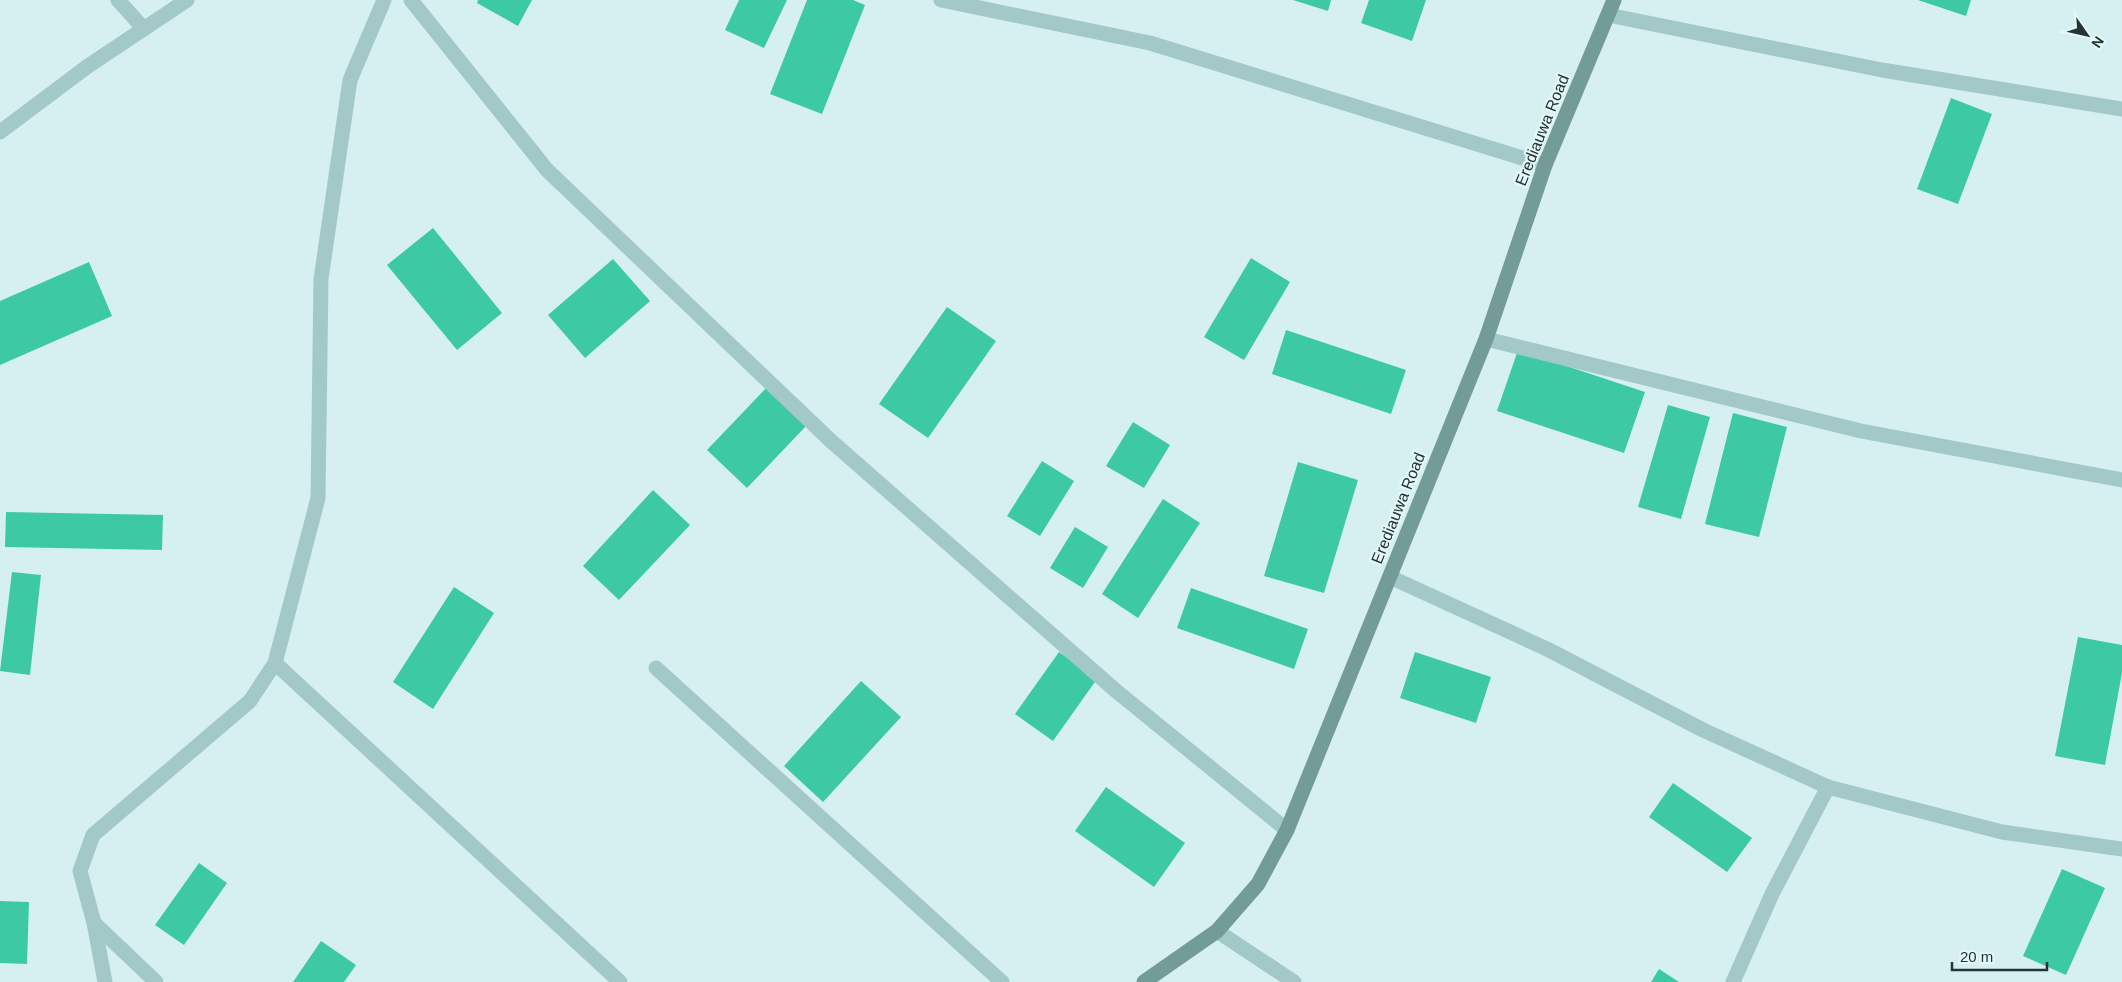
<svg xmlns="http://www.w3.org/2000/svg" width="2122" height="982" viewBox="0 0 2122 982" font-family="Arial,sans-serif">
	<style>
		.building { fill: #3dc9a4 }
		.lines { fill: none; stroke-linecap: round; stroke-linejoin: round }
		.lane { stroke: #a2c9c7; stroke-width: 15 }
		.street { stroke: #a2c9c7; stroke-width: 15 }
		.secondary { stroke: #749c97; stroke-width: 15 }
		.labels { text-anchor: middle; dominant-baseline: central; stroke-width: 4.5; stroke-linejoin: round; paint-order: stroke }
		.street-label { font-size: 16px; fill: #253431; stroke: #e2f8f9 }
	</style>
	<rect width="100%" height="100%" fill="#d6f0f1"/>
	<!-- building -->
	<g class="building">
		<polygon points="478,0 532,0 518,26 477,3"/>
		<polygon points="739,0 787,0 764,48 725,30"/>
		<polygon points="807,0 853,0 865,5 822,114 770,94"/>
		<polygon points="1293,0 1331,0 1328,11"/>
		<polygon points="1369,0 1426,0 1412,41 1361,23"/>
		<polygon points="1918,0 1971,0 1966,16"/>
		<polygon points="1951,98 1992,114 1958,204 1917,189"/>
		<polygon points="433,228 502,313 457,350 387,265"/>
		<polygon points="1251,258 1290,282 1244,360 1204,337"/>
		<polygon points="613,259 650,301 585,358 548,315"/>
		<polygon points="89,262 112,316 0,365 0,301"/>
		<polygon points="947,307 996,341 928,438 879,404"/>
		<polygon points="1286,330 1406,370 1391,414 1272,374"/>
		<polygon points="1518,350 1645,392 1624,453 1497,411"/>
		<polygon points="767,387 807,425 747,488 707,450"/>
		<polygon points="1668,405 1710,417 1681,519 1638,507"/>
		<polygon points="1733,413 1787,427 1759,537 1705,524"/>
		<polygon points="1133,422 1170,445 1144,488 1106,466"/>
		<polygon points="1042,461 1074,481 1040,536 1007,516"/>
		<polygon points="1298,462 1358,480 1324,593 1264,576"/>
		<polygon points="653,490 690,525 619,600 583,566"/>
		<polygon points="1163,499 1200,523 1138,618 1102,594"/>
		<polygon points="6,512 163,515 162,550 5,547"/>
		<polygon points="1075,527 1108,547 1083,588 1050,568"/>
		<polygon points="12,572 41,575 30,675 0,671"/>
		<polygon points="454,587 494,613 433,709 393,682"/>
		<polygon points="1191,588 1308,629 1294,669 1177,628"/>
		<polygon points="2078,637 2122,645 2122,673 2105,765 2055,756"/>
		<polygon points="1059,652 1097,679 1053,741 1015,714"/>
		<polygon points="1415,652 1491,677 1476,723 1400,698"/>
		<polygon points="861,681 901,717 823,802 784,766"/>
		<polygon points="1673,783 1752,838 1727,872 1649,817"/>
		<polygon points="1106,787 1185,843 1154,887 1075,831"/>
		<polygon points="199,863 227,883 184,945 155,925"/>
		<polygon points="2062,869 2105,888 2066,975 2023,956"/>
		<polygon points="0,901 29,902 27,964 0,963"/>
		<polygon points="321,941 356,965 344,982 293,982"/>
		<polygon points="1659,969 1679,982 1651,982"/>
	</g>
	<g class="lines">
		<!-- lane -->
		<polyline class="lane" points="656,668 1002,982"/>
		<!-- street -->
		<g class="street">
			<polyline points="118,0 144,29"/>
			<polyline points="411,0 547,170 831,441 1115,690 1287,830"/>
			<polyline points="941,0 1150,43 1545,165"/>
			<polyline points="1608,15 1882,70 2122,109"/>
			<polyline points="0,132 88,66 187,0"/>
			<polyline points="1486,339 1861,431 2122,480"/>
			<polyline points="1390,577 1547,649 1703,730 1828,787 2002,832 2122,849"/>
			<polyline points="275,663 620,982"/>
			<polyline points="94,923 156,982"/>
			<polyline points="1217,931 1294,982"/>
			<polyline points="105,982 94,923 80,871 93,835 250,701 275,663 318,498 321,279 350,80 384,0"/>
			<polyline points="1733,982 1772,894 1828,787"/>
		</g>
		<!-- secondary -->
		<polyline class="secondary" points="1144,982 1217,931 1258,884 1287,830 1486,339 1545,165 1614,0"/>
	</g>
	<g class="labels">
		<!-- street labels -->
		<g class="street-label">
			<text transform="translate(1542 130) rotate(-68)">Erediauwa Road</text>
			<text transform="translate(1398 508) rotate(-68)">Erediauwa Road</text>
		</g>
	</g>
	<!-- north arrow -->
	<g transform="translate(2087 35) rotate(124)" stroke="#e2f8f9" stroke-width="4" paint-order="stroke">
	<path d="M0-4L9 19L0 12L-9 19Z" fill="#253431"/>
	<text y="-8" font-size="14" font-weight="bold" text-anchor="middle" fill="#253431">N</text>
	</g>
	<!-- scale -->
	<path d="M1952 962v8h95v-8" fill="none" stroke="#253431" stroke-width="2.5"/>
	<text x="1960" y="962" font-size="15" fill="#253431" stroke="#e2f8f9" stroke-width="4" paint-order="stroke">20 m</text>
</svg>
